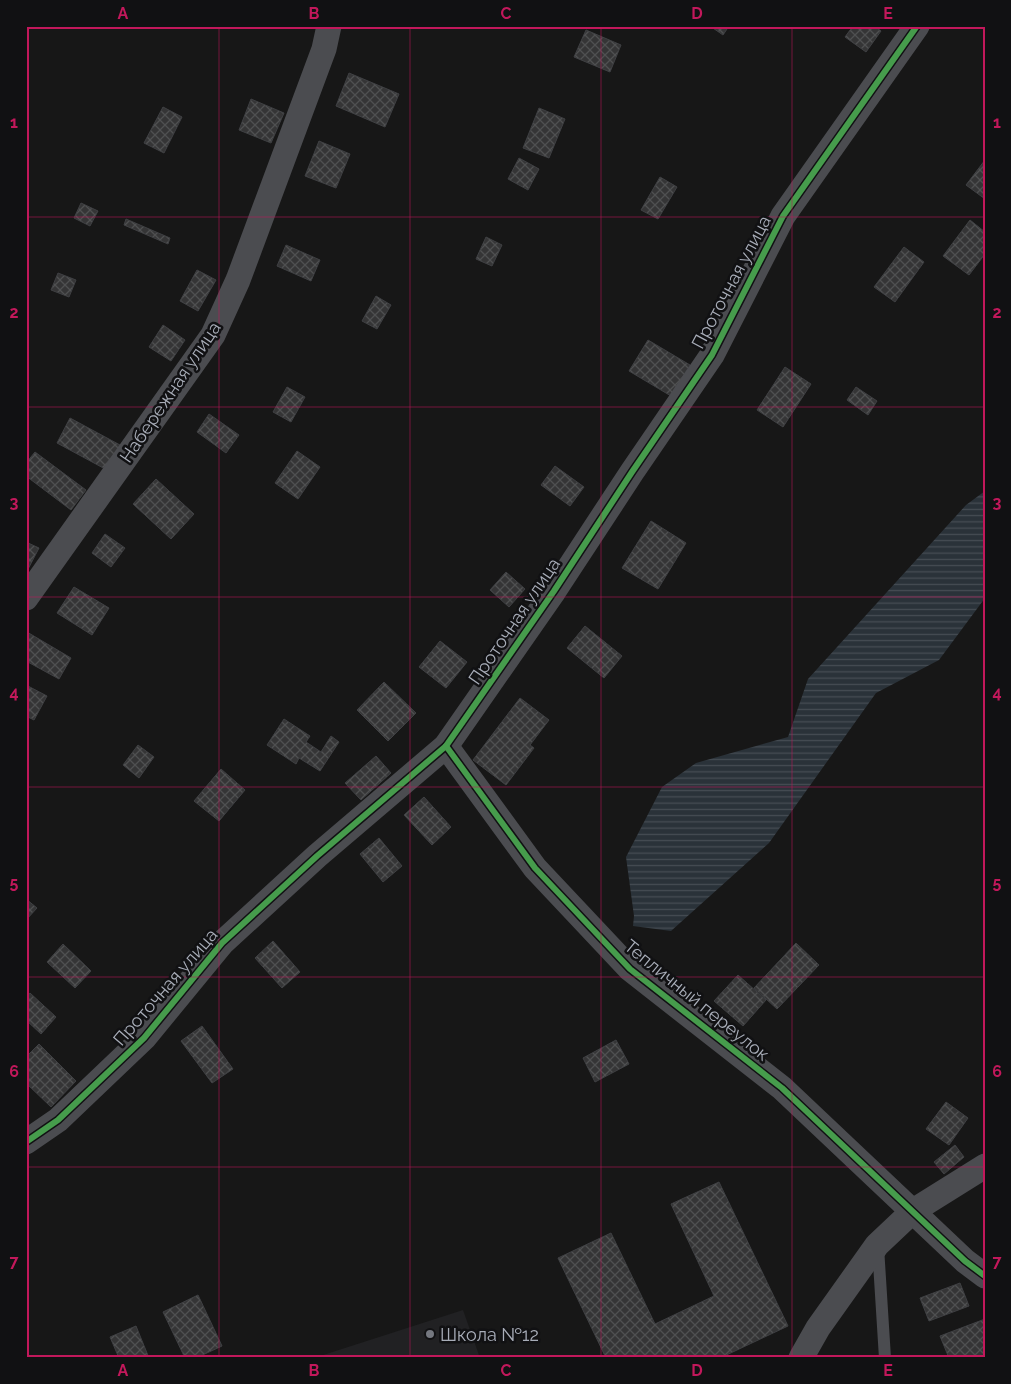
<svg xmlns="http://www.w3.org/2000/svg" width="1011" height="1384" viewBox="0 0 1011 1384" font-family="Raleway,sans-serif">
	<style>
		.built { fill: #212123 }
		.water { fill: url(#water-rules) }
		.building { fill: url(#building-cross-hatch); stroke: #3f4043 }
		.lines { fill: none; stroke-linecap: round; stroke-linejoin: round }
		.service { stroke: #4b4c50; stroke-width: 12 }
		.minor { stroke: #4b4c50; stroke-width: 25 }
		.cycleway-casing { stroke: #111113; stroke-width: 9 }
		.cycleway { stroke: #469c4c; stroke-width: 6 }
		.grid { fill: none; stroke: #c2185b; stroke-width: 1; stroke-opacity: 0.55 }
		.poi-dot { fill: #757880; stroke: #111113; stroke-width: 2 }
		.labels { text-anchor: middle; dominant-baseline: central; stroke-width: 5; stroke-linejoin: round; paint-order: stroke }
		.street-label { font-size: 18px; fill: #a8adb8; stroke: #111113 }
		.poi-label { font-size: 18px; fill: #a8adb8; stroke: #111113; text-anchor: start }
		.neatline { fill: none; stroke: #c2185b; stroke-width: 2 }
		.grid-label { font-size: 16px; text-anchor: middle; font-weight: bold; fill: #c2185b }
	</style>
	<defs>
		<pattern id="water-rules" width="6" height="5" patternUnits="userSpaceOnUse" patternTransform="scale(1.25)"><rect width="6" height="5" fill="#2a3239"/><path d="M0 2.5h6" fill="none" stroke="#464d54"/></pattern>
		<pattern id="building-cross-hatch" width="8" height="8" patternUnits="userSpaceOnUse" patternTransform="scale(1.25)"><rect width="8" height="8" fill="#353536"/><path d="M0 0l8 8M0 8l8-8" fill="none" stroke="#4f5051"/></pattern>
	</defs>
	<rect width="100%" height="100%" fill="#171717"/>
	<!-- built -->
	<polygon class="built" points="463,1310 480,1358 314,1358"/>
	<!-- water -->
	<polygon class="water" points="985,491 985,598 939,660 876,693 769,843 671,931 633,926 634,916 626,857 662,787 696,763 788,737 808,679 966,505"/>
	<!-- building -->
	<g class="building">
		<polygon points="710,26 729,26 723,35"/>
		<polygon points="853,26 874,26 881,31 866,52 845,37"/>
		<polygon points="586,30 621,45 610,72 574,57"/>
		<polygon points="349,73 399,94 385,127 336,106"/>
		<polygon points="251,99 284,113 271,143 239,130"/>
		<polygon points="163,107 182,117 164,153 144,143"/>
		<polygon points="539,108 565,119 549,158 523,148"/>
		<polygon points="319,141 350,154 336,188 305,176"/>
		<polygon points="519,158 539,169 528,190 508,179"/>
		<polygon points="985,160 985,199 966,185"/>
		<polygon points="660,177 677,187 658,219 641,210"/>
		<polygon points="81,203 98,211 90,226 74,218"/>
		<polygon points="126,219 170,238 168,244 124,225"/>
		<polygon points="970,220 985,232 985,254 969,275 943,256"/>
		<polygon points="486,237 502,245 492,266 476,259"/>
		<polygon points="286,245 320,260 311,281 277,266"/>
		<polygon points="904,247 924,262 895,302 874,287"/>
		<polygon points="197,270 216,280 198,311 180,301"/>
		<polygon points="58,273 76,280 69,297 51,290"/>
		<polygon points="376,296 391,305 377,329 362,321"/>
		<polygon points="163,325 185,340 171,361 149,347"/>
		<polygon points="648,340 690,365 671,396 629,371"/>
		<polygon points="785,367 811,384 783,427 757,410"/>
		<polygon points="287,387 305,397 291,422 273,412"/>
		<polygon points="856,387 877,401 868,415 847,400"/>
		<polygon points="209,414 239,435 226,453 197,432"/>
		<polygon points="70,418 120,445 107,470 57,443"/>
		<polygon points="297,451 320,467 298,499 275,483"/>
		<polygon points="35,452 86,490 71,510 26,476 26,463"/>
		<polygon points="555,466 584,487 570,506 541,485"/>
		<polygon points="156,479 194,514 171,539 133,504"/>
		<polygon points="651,521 686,543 658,589 622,568"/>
		<polygon points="105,534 125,548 111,567 92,553"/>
		<polygon points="26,542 39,548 26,573"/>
		<polygon points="506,572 525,589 509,607 490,590"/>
		<polygon points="74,587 109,608 92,635 57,613"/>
		<polygon points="585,626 622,656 604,678 567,648"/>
		<polygon points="27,632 71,658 59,679 26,661"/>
		<polygon points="440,641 467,662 446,688 419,667"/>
		<polygon points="384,682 416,713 388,741 357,710"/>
		<polygon points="26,685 47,696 34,720 26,716"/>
		<polygon points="520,698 549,720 530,745 534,748 506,785 473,760"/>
		<polygon points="284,719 310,736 306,742 321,752 331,736 339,742 320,771 299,758 296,764 267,745"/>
		<polygon points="138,745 154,757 139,778 123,765"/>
		<polygon points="376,756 391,773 361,800 345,783"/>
		<polygon points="221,769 245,790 219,821 194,801"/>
		<polygon points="424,797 451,827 432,845 404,815"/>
		<polygon points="379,838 402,866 383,882 360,854"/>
		<polygon points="26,899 37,908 26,920"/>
		<polygon points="273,941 300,972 282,988 255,958"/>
		<polygon points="796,943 819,965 777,1009 754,988"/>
		<polygon points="63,944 91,971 75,988 47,962"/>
		<polygon points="738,975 766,1000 743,1026 714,1001"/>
		<polygon points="30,993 56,1017 41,1034 26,1020 26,998"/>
		<polygon points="202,1026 233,1069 212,1083 181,1041"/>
		<polygon points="616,1040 629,1064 595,1082 583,1058"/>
		<polygon points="39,1044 76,1081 51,1107 26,1083 26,1057"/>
		<polygon points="946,1102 968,1118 949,1145 926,1129"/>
		<polygon points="955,1145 964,1157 944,1174 934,1162"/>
		<polygon points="719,1182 788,1326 720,1358 606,1358 558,1258 611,1233 655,1324 714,1296 671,1204"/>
		<polygon points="960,1283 969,1306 929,1321 920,1298"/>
		<polygon points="198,1295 222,1346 196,1358 185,1358 163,1312"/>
		<polygon points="985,1319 985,1358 949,1358 940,1336"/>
		<polygon points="136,1326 149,1358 119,1358 110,1337"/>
	</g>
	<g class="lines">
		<!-- service -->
		<polyline class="service" points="878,1247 885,1358"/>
		<!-- minor -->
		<g class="minor">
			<polyline points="26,598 213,335 238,280 324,49 329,26"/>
			<polyline points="446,746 535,868 630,969 782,1088 965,1261 985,1276"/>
			<polyline points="26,1142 58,1120 144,1038 222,943 317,856 446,746 554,591 632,472 712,355 783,216 917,26"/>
			<polyline points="801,1358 818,1328 877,1245 913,1211 985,1166"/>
		</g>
		<defs>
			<g id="cycleway">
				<polyline points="446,746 535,868 630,969 782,1088 965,1261 985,1276"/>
				<polyline points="26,1142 58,1120 144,1038 222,943 317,856 446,746 554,591 632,472 712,355 783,216 917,26"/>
			</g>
		</defs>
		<!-- cycleway casing -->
		<use href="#cycleway" class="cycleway-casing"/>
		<!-- cycleway -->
		<use href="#cycleway" class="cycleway"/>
	</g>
	<!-- grid -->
	<path class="grid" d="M219 26V1358M410 26V1358M601 26V1358M792 26V1358M26 217H985M26 407H985M26 597H985M26 787H985M26 977H985M26 1167H985"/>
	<!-- markers -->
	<circle class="poi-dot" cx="430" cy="1334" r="5"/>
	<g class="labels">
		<!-- street labels -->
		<g class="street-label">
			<text transform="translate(731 282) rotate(-62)">Проточная улица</text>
			<text transform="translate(170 392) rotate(-56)">Набережная улица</text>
			<text transform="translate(514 621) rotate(-56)">Проточная улица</text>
			<text transform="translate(165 987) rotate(-49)">Проточная улица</text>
			<text transform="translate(697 1000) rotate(39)">Тепличный переулок</text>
		</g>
		<!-- poi labels -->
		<g class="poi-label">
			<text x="440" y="1334">Школа №12</text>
		</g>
	</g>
	<!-- border -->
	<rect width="1011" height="1384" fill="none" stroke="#111113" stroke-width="55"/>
	<rect x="28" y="28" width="956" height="1328" class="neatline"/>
	<g class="grid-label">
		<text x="123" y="19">A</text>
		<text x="314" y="19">B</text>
		<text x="506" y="19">C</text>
		<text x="697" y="19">D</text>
		<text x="888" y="19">E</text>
		<text x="14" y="128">1</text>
		<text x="997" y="128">1</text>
		<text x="14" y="318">2</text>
		<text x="997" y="318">2</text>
		<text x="14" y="508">3</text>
		<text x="997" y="508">3</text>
		<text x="14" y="698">4</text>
		<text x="997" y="698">4</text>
		<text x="14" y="888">5</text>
		<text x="997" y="888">5</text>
		<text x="14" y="1077">6</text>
		<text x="997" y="1077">6</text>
		<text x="14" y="1267">7</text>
		<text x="997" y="1267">7</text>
		<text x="123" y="1376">A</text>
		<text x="314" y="1376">B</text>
		<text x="506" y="1376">C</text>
		<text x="697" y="1376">D</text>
		<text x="888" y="1376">E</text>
	</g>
</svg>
